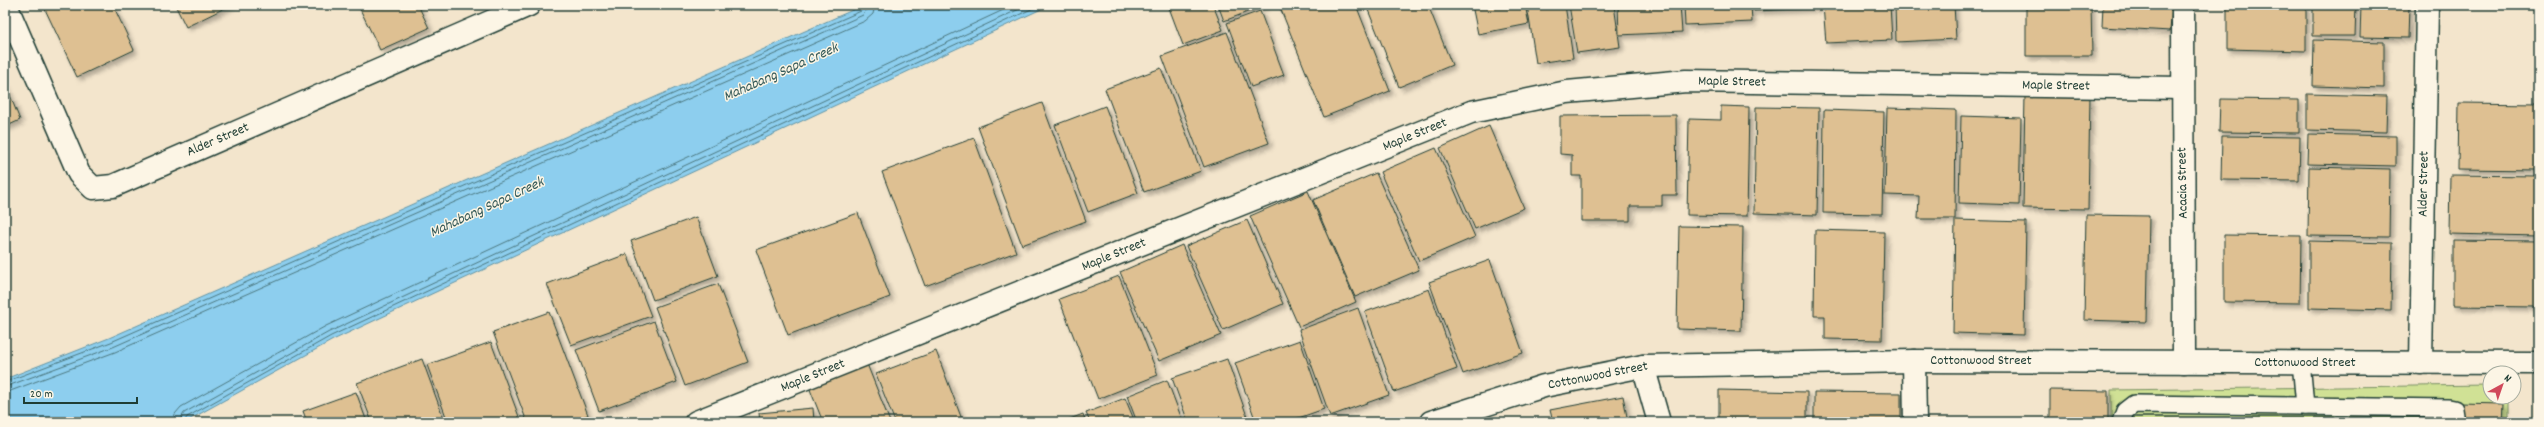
<svg xmlns="http://www.w3.org/2000/svg" width="2544" height="427" viewBox="0 0 2544 427" font-family="Dekko,sans-serif">
	<style>
		.green { fill: #d0e195; stroke: #788f64 }
		.water { fill: #8dceee; stroke: #6194a4 }
		.lines { fill: none; stroke-linecap: round; stroke-linejoin: round }
		.shore { stroke: #4b777e; stroke-width: 1 }
		.building { fill: #dec092; stroke: #1f3d34; filter: url(#shadow) }
		.lane-casing { stroke: #1f3d34; stroke-width: 20 }
		.street-casing { stroke: #1f3d34; stroke-width: 25 }
		.lane { stroke: #fcf5e5; stroke-width: 17 }
		.street { stroke: #fcf5e5; stroke-width: 22 }
		.labels { text-anchor: middle; dominant-baseline: central; stroke-width: 3; stroke-linejoin: round; paint-order: stroke }
		.street-label { font-size: 14px; fill: #1f3d34; stroke: #fcf5e5 }
		.water-label { font-size: 15px; font-style: italic; fill: #355a59; stroke: #fcf5e5 }
	</style>
	<defs>
		<filter id="shadow"><feDropShadow dx="3.5" dy="3.5" stdDeviation="2" flood-color="#0004"/></filter>
	</defs>
	<rect width="100%" height="100%" fill="#f3e5cc"/>
	<filter id="ink" filterUnits="userSpaceOnUse"><feTurbulence type="fractalNoise" baseFrequency=".025" numOctaves="2"/><feDisplacementMap in="SourceGraphic" scale="8" xChannelSelector="R" yChannelSelector="G"/><feConvolveMatrix kernelMatrix="1 2 1 2 8 2 1 2 1" color-interpolation-filters="sRGB"/></filter>
	<g filter="url(#ink)">
		<!-- green -->
		<polygon class="green" points="2490,385 2490,397 2508,397 2508,422 2111,422 2111,390"/>
		<!-- water -->
		<polygon class="water" points="864,5 1050,5 333,340 185,422 5,422 5,379 109,338"/>
		<g class="lines">
			<!-- shore -->
			<g class="shore">
				<polyline points="5,382 111,342 861,11 864,5"/>
				<polyline points="5,387 113,347 863,15 869,5"/>
				<polyline points="5,393 115,352 865,21 873,14 875,5"/>
				<polyline points="173,422 175,414 181,407 326,326 1014,5"/>
				<polyline points="179,422 184,413 329,332 1028,5"/>
				<polyline points="184,422 187,417 331,336 1040,5"/>
			</g>
		</g>
		<!-- building -->
		<g class="building">
			<polygon points="43,5 113,5 134,50 77,77"/>
			<polygon points="175,5 231,5 186,27"/>
			<polygon points="358,5 418,5 429,28 380,50"/>
			<polygon points="1168,5 1213,5 1223,30 1183,45"/>
			<polygon points="1218,5 1266,5 1224,21"/>
			<polygon points="1279,5 1356,5 1390,91 1324,117"/>
			<polygon points="1366,5 1428,5 1452,65 1399,87"/>
			<polygon points="1472,5 1525,5 1529,24 1478,34"/>
			<polygon points="1527,5 1565,5 1573,58 1536,63"/>
			<polygon points="1569,5 1614,5 1620,47 1577,53"/>
			<polygon points="1618,5 1680,5 1682,32 1619,35"/>
			<polygon points="1684,5 1751,5 1752,22 1685,25"/>
			<polygon points="1753,5 1820,5 1820,8 1754,11"/>
			<polygon points="1823,5 1890,5 1892,40 1826,43"/>
			<polygon points="1895,5 1954,5 1956,39 1896,42"/>
			<polygon points="2026,5 2091,5 2092,56 2026,56"/>
			<polygon points="2103,5 2172,5 2170,31 2102,27"/>
			<polygon points="2227,5 2306,5 2306,51 2227,49"/>
			<polygon points="2313,5 2356,5 2355,36 2313,36"/>
			<polygon points="2361,5 2409,5 2408,38 2360,37"/>
			<polygon points="1260,11 1284,75 1251,87 1227,23"/>
			<polygon points="1227,32 1269,143 1204,167 1162,56"/>
			<polygon points="2314,40 2384,42 2384,88 2313,86"/>
			<polygon points="1161,68 1201,171 1144,192 1105,89"/>
			<polygon points="5,83 20,120 5,127"/>
			<polygon points="2025,94 2090,96 2088,209 2023,208"/>
			<polygon points="2307,94 2387,96 2386,132 2307,130"/>
			<polygon points="2220,99 2299,100 2299,133 2219,132"/>
			<polygon points="1042,103 1086,221 1022,245 978,127"/>
			<polygon points="2459,103 2539,104 2539,170 2458,169"/>
			<polygon points="1105,106 1138,193 1088,212 1055,125"/>
			<polygon points="1721,106 1749,107 1747,216 1687,215 1689,119 1721,120"/>
			<polygon points="1756,107 1819,108 1817,215 1754,213"/>
			<polygon points="1887,108 1956,110 1955,219 1918,219 1919,196 1885,195"/>
			<polygon points="1824,110 1884,112 1882,214 1823,213"/>
			<polygon points="1676,115 1677,195 1662,195 1662,206 1630,206 1630,221 1581,221 1581,176 1572,176 1572,155 1560,154 1560,116"/>
			<polygon points="1961,116 2021,118 2019,205 1959,203"/>
			<polygon points="1489,126 1524,208 1475,229 1440,148"/>
			<polygon points="2308,134 2396,136 2396,166 2307,164"/>
			<polygon points="2222,136 2300,137 2299,181 2221,180"/>
			<polygon points="974,138 1016,252 925,286 882,172"/>
			<polygon points="1436,148 1475,237 1419,261 1380,172"/>
			<polygon points="2309,167 2390,169 2389,237 2308,236"/>
			<polygon points="1376,173 1419,270 1355,297 1313,200"/>
			<polygon points="2450,175 2539,176 2539,236 2449,234"/>
			<polygon points="1308,191 1356,302 1299,327 1250,216"/>
			<polygon points="858,213 890,297 788,335 756,250"/>
			<polygon points="2086,215 2149,216 2147,322 2084,320"/>
			<polygon points="696,217 718,276 653,300 631,241"/>
			<polygon points="1247,220 1283,304 1223,330 1186,246"/>
			<polygon points="1955,220 2026,222 2024,335 1953,333"/>
			<polygon points="1679,226 1743,227 1741,331 1677,329"/>
			<polygon points="1815,230 1884,232 1882,340 1825,339 1825,316 1814,316"/>
			<polygon points="2224,235 2301,236 2300,303 2224,302"/>
			<polygon points="2453,240 2539,241 2539,307 2453,306"/>
			<polygon points="2309,241 2392,243 2391,310 2309,308"/>
			<polygon points="1182,245 1221,335 1159,361 1120,272"/>
			<polygon points="627,254 651,316 571,345 547,284"/>
			<polygon points="1490,260 1523,353 1463,374 1429,282"/>
			<polygon points="1119,276 1158,375 1098,399 1059,299"/>
			<polygon points="718,284 748,362 685,386 655,307"/>
			<polygon points="1429,289 1457,369 1394,392 1365,312"/>
			<polygon points="1358,308 1389,395 1330,416 1299,330"/>
			<polygon points="549,312 588,415 569,422 527,422 493,332"/>
			<polygon points="654,321 677,382 599,411 576,350"/>
			<polygon points="1300,340 1324,409 1287,422 1256,422 1235,363"/>
			<polygon points="491,342 521,422 448,422 427,365"/>
			<polygon points="936,351 963,422 895,422 876,374"/>
			<polygon points="422,359 445,422 372,422 357,383"/>
			<polygon points="1227,359 1249,422 1188,422 1172,378"/>
			<polygon points="867,364 890,422 823,422 809,387"/>
			<polygon points="1167,380 1183,422 1137,422 1127,396"/>
			<polygon points="1719,390 1807,392 1807,422 1719,422"/>
			<polygon points="2050,390 2108,391 2108,422 2050,422"/>
			<polygon points="356,392 367,422 307,422 303,411"/>
			<polygon points="1814,392 1901,393 1901,422 1814,422"/>
			<polygon points="1623,396 1628,422 1553,422 1550,410"/>
			<polygon points="1125,398 1135,422 1090,422 1086,413"/>
			<polygon points="2459,403 2503,404 2502,422 2458,422"/>
			<polygon points="813,408 814,422 760,422 759,413"/>
			<polygon points="1083,414 1086,422 1062,422"/>
		</g>
		<g class="lines">
			<defs>
				<g id="lane">
					<polyline points="2301,362 2305,406"/>
					<polyline points="2121,422 2125,411 2134,404 2449,408 2454,409 2456,422"/>
				</g>
				<g id="street">
					<polyline points="6,5 79,174 93,188 113,186 529,5"/>
					<polyline points="2183,5 2184,362"/>
					<polyline points="1914,361 1915,422"/>
					<polyline points="2421,363 2427,5"/>
					<polyline points="1643,366 1659,422"/>
					<polyline points="696,422 1471,112 1567,92 1686,81 2182,88"/>
					<polyline points="1431,422 1544,386 1643,366 1914,361 2539,363"/>
				</g>
			</defs>
			<!-- lane casing -->
			<use href="#lane" class="lane-casing"/>
			<!-- street casing -->
			<use href="#street" class="street-casing"/>
			<!-- lane -->
			<use href="#lane" class="lane"/>
			<!-- street -->
			<use href="#street" class="street"/>
		</g>
	</g>
	<g class="labels">
		<!-- street labels -->
		<g class="street-label">
			<text transform="translate(1732 82) rotate(1)">Maple Street</text>
			<text transform="translate(2056 86) rotate(1)">Maple Street</text>
			<text transform="translate(1415 135) rotate(-22)">Maple Street</text>
			<text transform="translate(218 140) rotate(-23)">Alder Street</text>
			<text transform="translate(2183 183) rotate(-91)">Acacia Street</text>
			<text transform="translate(2424 184) rotate(-89)">Alder Street</text>
			<text transform="translate(1114 255) rotate(-22)">Maple Street</text>
			<text x="1981" y="361">Cottonwood Street</text>
			<text x="2305" y="363">Cottonwood Street</text>
			<text transform="translate(813 376) rotate(-22)">Maple Street</text>
			<text transform="translate(1598 376) rotate(-11)">Cottonwood Street</text>
		</g>
		<!-- water labels -->
		<g class="water-label">
			<text transform="translate(781 73) rotate(-24)">Mahabang Sapa Creek</text>
			<text transform="translate(487 208) rotate(-25)">Mahabang Sapa Creek</text>
		</g>
	</g>
	<!-- margin -->
	<rect width="2544" height="427" fill="none" stroke="#fcf5e5" stroke-width="20"/>
	<rect x="10" y="10" width="2524" height="407" fill="none" stroke="#1f3d34" stroke-width="1.5" filter="url(#ink)"/>
	<!-- north arrow -->
	<g transform="translate(2502 385) rotate(40)"><circle r="19" fill="#fcf5e5" stroke="#a4ab9e"/>
	<path d="M0-3L7 15L0 10L-7 15Z" fill="#d1495b"/>
	<text y="-6" font-size="11" font-weight="bold" text-anchor="middle" fill="#1f3d34">N</text>
	</g>
	<!-- scale -->
	<path d="M24 397v6h113v-6" fill="none" stroke="#1f3d34" stroke-width="2"/>
	<text x="30" y="397" font-size="12" fill="#1f3d34" stroke="#fcf5e5" stroke-width="3" paint-order="stroke">20 m</text>
</svg>
